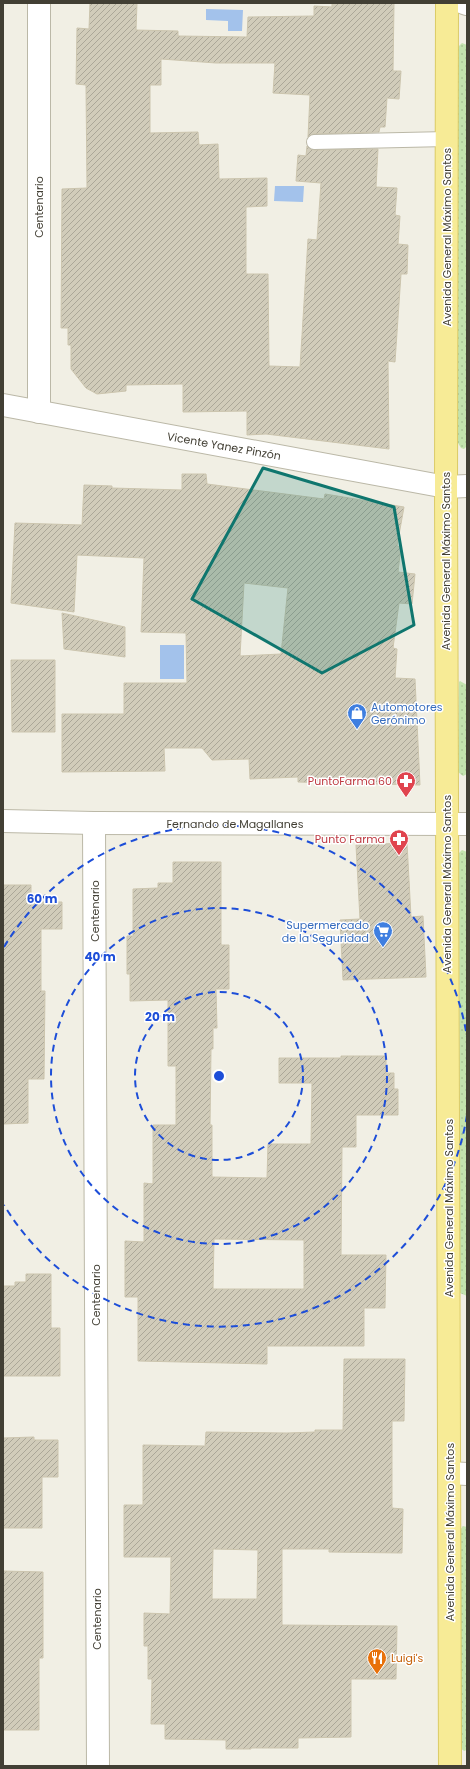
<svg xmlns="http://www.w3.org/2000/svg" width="470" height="1769" viewBox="0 0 470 1769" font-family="Poppins,sans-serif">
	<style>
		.grass { fill: url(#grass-dots) }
		.water { fill: #a3c2eb }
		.building { fill: url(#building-hatch); stroke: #ccc5ae; fill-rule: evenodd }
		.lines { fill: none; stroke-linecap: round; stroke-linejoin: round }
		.service-casing { stroke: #bbb8a7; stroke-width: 16 }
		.minor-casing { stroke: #bbb8a7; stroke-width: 24 }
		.primary-casing { stroke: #dbcb67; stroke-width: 24 }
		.service { stroke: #fff; stroke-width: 14 }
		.minor { stroke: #fff; stroke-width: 22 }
		.primary { stroke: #f7eb96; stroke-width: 22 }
		.marked { fill: #0f766e; fill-opacity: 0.2; stroke: #0f766e; stroke-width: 3; stroke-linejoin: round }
		.ring { fill: none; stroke: #1d4ed8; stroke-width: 2; stroke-dasharray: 7 5 }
		.labels { text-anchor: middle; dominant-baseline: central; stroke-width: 3; stroke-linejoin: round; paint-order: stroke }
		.street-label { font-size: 11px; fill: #423f34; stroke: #fff }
		.shop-label { font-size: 11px; fill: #366cbe; stroke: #fff; text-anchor: start }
		.health-label { font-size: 11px; fill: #be3a42; stroke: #fff; text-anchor: end }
		.food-label { font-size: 11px; fill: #c56008; stroke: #fff; text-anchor: start }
		.centre { fill: #1d4ed8; stroke: #fff; stroke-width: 2 }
		.ring-label { font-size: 12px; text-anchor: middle; font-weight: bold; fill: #1d4ed8; stroke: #fff; stroke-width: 3; stroke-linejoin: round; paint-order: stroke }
	</style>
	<defs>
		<pattern id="grass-dots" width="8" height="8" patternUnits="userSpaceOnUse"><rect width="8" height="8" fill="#c3e3ae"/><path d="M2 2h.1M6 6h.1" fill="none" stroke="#a9c496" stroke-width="1.8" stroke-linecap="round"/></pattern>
		<pattern id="building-hatch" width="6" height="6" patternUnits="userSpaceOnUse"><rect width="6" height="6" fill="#d1ccba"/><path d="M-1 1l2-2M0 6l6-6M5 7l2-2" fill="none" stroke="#aba798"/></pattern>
	</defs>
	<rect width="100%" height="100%" fill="#f1efe4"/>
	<!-- grass -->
	<g class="grass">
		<polygon points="462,43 467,45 467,446 464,449 461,448 458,443 458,47"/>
		<polygon points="460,681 467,685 467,774 463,776 458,772 459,682"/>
		<polygon points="462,850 467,852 467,1296 460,1293 459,853"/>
		<polygon points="463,1526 467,1527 467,1750 464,1751 460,1747 460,1530"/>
	</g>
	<!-- water -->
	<g class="water">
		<polygon points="206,9 243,10 242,31 228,31 228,21 206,20"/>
		<polygon points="275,186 304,186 303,202 274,201"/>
		<rect x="160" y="645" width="24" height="34"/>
	</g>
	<!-- building -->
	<g class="building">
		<polygon points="90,3 137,3 136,30 178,31 178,36 247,37 248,17 314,16 314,6 332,7 332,3 394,3 393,71 401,71 399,99 387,98 385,127 380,127 379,132 314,134 308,137 310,95 273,93 275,63 216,63 161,59 161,85 150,85 150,133 198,132 199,145 218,144 219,179 267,178 267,206 246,207 246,274 268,274 269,366 300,367 308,239 317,240 321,183 296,181 298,155 306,156 307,146 314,150 378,149 376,187 397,188 395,215 400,216 398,244 408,245 407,274 401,274 395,362 388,361 389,449 266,434 247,435 247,411 183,412 183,384 126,385 126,391 97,394 86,388 71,369 71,345 68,345 68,328 61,328 62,189 87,188 86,85 76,84 77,28 89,29"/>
		<path d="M182 474H206L207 484 324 499 325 494 404 507 397 546 401 547 398 572 415 574 412 604 399 603 393 648 397 649 395 678 415 679 420 785 298 782V777L250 779 249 759 212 760 202 748H164L165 771 62 772V714H124V683H187L186 633 141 632 144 558 77 555 74 612 11 603 15 523 82 525 84 485 112 486V488L182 490ZM244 583 288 588 281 654 240 656Z"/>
		<polygon points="62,613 125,627 125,657 64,649"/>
		<polygon points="11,660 55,660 55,732 12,732"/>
		<polygon points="407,843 411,917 423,916 426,977 343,980 340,920 360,919 356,845"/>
		<path d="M173 862H221V945H229V989H216L217 1028H213V1049H211L210 1125H212V1177L267 1178 268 1144H311L312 1083H279V1058H341V1056H386V1073H394V1089H398V1115H356V1147H342L341 1255H386L385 1308H364V1346H267V1364L138 1361V1297H125V1241L144 1242V1183L153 1184V1125H176V1066H168V1000L130 1001V974H127V936H133V889L158 888V883H173ZM214 1239 304 1240V1289H213Z"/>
		<polygon points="3,885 31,885 31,902 62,902 62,929 41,929 41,991 45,991 44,1079 28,1079 28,1123 3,1124"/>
		<polygon points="26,1274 51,1274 51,1328 60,1328 60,1376 3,1376 3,1286 15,1286 15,1282 26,1282"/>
		<path d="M344 1359H405L404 1421H392V1508L403 1509 402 1553 329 1552V1549H282V1625L397 1626 396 1679H351V1737L298 1738V1748H251V1749H226V1740L165 1739V1724H151L152 1679H148V1646H144V1613L170 1614 171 1557H124V1505H143V1445L205 1446 206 1432 287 1433 315 1432V1430H343ZM213 1549 258 1550 257 1599H212Z"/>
		<polygon points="34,1437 34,1440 58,1440 58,1477 42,1477 42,1528 3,1528 3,1438"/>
		<polygon points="3,1571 43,1572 43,1658 39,1658 39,1730 3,1730"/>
	</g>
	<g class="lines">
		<defs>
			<polyline id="service" points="314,142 447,139"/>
			<g id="minor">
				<polyline points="464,3 467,4"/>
				<polyline points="3,405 446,487 467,486"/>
				<polyline points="39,412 39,3"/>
				<polyline points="3,821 94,823 467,824"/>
				<polyline points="94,823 98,1766"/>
				<polyline points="450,1473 467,1474"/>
			</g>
			<polyline id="primary" points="447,3 446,487 450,1766"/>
		</defs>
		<!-- service casing -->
		<use href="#service" class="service-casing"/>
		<!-- minor casing -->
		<use href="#minor" class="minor-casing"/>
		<!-- primary casing -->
		<use href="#primary" class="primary-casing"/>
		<!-- service -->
		<use href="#service" class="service"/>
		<!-- minor -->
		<use href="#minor" class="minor"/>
		<!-- primary -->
		<use href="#primary" class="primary"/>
	</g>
	<!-- marked area -->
	<path class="marked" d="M263 468 394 507 414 625 322 673 192 599Z"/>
	<!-- distance rings -->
	<g class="ring">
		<circle cx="219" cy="1076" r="84"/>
		<circle cx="219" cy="1076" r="168"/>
		<path d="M467 1115A251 251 0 0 1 4 1205M4 947A251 251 0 0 1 467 1037"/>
	</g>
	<!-- icons -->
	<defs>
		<symbol id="shop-pin" viewBox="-11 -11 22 30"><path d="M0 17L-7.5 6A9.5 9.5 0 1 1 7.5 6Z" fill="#3f7fe0" stroke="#fff"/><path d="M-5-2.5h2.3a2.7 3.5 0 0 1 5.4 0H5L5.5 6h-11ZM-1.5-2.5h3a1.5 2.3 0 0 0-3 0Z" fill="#fff"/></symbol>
		<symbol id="pharmacy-pin" viewBox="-11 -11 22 30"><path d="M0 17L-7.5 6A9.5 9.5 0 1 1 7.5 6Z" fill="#e0444e" stroke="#fff"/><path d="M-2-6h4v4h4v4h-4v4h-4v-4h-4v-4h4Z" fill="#fff"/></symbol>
		<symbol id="supermarket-pin" viewBox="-11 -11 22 30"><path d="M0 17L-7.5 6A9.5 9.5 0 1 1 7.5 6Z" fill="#3f7fe0" stroke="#fff"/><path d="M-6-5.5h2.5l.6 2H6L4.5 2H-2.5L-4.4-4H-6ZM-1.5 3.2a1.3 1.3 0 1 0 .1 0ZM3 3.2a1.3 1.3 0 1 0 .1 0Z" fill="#fff"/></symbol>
		<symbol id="restaurant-pin" viewBox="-11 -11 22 30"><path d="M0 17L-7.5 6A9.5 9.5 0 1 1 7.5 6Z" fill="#e8710a" stroke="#fff"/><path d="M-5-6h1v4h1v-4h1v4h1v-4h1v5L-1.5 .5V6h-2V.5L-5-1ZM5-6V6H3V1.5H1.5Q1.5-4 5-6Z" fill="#fff"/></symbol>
	</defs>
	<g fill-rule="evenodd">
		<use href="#shop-pin" x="346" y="702" width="22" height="30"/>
		<use href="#pharmacy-pin" x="395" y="770" width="22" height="30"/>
		<use href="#pharmacy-pin" x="388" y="828" width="22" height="30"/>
		<use href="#supermarket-pin" x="372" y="920" width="22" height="30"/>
		<use href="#restaurant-pin" x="366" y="1647" width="22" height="30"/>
	</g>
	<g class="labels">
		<!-- street labels -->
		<g class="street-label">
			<text transform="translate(39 207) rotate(-90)">Centenario</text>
			<text transform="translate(447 237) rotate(-90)">Avenida General Máximo Santos</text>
			<text transform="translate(224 446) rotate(10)">Vicente Yanez Pinzón</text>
			<text transform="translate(446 561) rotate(-90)">Avenida General Máximo Santos</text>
			<text x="235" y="824">Fernando de Magallanes</text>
			<text transform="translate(447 884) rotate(-90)">Avenida General Máximo Santos</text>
			<text transform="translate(95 911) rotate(-90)">Centenario</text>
			<text transform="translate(449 1208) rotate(-90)">Avenida General Máximo Santos</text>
			<text transform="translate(96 1295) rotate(-90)">Centenario</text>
			<text transform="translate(450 1532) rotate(-90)">Avenida General Máximo Santos</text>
			<text transform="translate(97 1619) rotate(-90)">Centenario</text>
		</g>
		<!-- shop labels -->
		<g class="shop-label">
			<text x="371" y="707">Automotores<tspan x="371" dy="13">Gerónimo</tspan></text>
			<text x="369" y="925" text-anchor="end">Supermercado<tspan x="369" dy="13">de la Seguridad</tspan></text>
		</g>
		<!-- health labels -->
		<g class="health-label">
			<text x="392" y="781">PuntoFarma 60</text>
			<text x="385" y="839">Punto Farma</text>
		</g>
		<!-- food labels -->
		<g class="food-label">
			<text x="391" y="1658">Luigi's</text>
		</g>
	</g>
	<circle cx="219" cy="1076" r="6" class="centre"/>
	<g class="ring-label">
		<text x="42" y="903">60 m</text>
		<text x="100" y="961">40 m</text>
		<text x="160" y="1021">20 m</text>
	</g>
	<!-- border -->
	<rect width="470" height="1769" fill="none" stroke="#423f34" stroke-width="8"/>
</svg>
